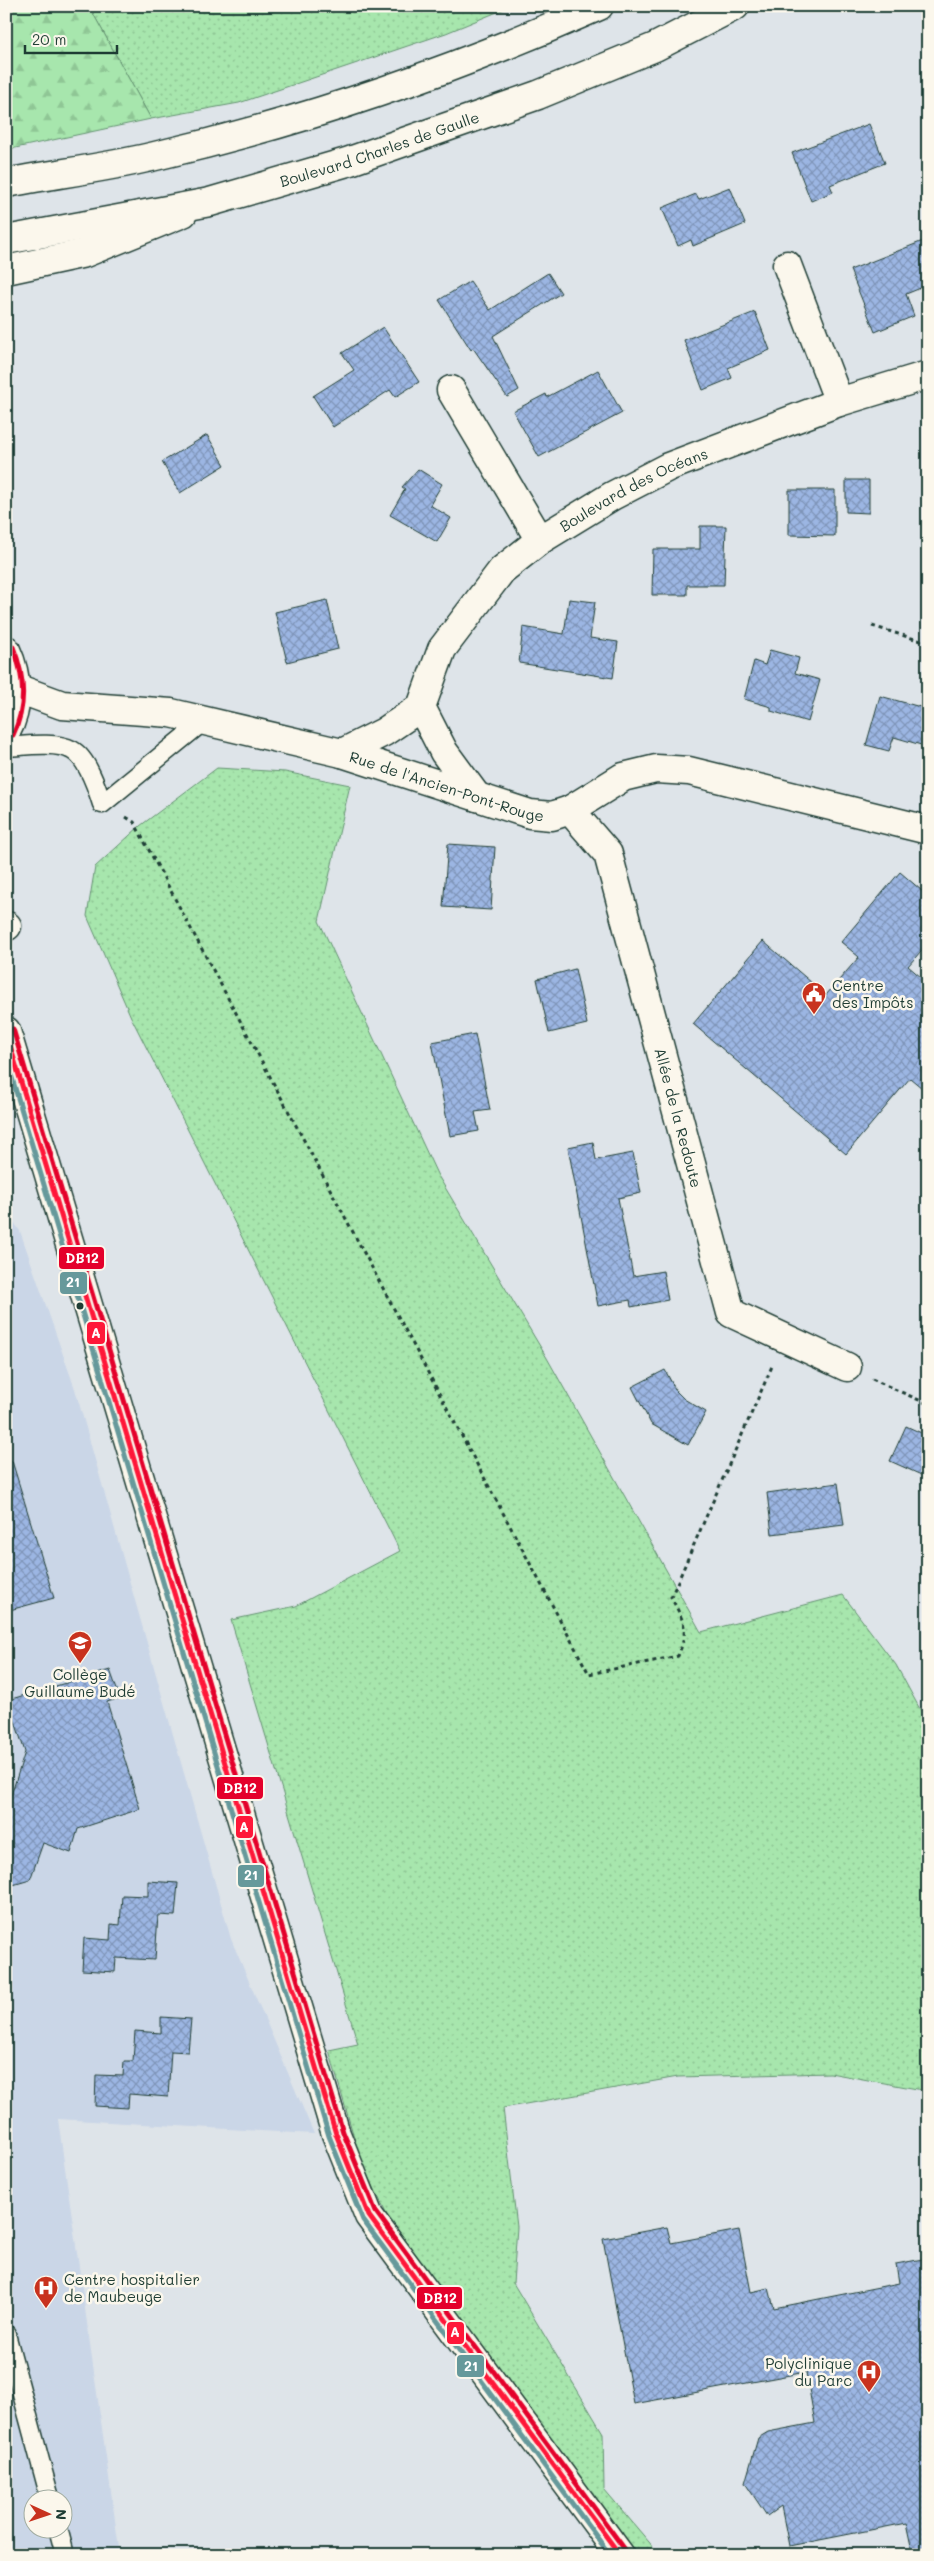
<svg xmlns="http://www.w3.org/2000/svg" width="934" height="2561" viewBox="0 0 934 2561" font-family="Mali,sans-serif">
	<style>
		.built { fill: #cad6e7; fill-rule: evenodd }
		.grass { fill: url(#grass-dots); stroke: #639270 }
		.forest { fill: url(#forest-firs); stroke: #639270 }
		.building { fill: url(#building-cross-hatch); stroke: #1f3d34 }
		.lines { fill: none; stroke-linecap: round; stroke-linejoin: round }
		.service-casing { stroke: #1f3d34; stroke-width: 21 }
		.minor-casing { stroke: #1f3d34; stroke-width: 31 }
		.primary-casing { stroke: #1f3d34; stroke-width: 31 }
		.path { stroke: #1f3d34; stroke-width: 3; stroke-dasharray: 4 4; stroke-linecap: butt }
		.service { stroke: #fbf7ec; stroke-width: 18 }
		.minor { stroke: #fbf7ec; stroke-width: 28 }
		.primary { stroke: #fbf7ec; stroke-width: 28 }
		.bus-1-casing { stroke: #fbf7ec; stroke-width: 9 }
		.bus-2-casing { stroke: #fbf7ec; stroke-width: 9 }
		.bus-3-casing { stroke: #fbf7ec; stroke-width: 9 }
		.bus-1 { stroke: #ff1839; stroke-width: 5 }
		.bus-2 { stroke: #66999b; stroke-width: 5 }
		.bus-3 { stroke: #e4002b; stroke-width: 5 }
		.bus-dot { fill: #1f3d34; stroke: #fbf7ec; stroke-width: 2 }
		.labels { text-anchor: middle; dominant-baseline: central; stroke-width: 5; stroke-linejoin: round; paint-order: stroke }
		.street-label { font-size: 15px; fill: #1f3d34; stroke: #fbf7ec }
		.poi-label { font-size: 15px; fill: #1f3d34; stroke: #fbf7ec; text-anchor: start }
		.line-badge { stroke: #fbf7ec; stroke-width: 2 }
		.badge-label { font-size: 14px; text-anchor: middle; font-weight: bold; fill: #fff }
	</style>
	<defs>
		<pattern id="grass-dots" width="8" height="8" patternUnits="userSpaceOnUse" patternTransform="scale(1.25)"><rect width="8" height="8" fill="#a7e6ad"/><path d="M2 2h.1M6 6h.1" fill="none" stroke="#8fc695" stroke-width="1.8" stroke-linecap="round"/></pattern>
		<pattern id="forest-firs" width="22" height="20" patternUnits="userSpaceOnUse" patternTransform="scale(1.25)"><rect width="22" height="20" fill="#a7e6ad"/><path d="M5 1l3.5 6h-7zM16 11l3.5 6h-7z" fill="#8fc695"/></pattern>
		<pattern id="building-cross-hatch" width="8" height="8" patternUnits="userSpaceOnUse" patternTransform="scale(1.25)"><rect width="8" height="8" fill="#9cb6e3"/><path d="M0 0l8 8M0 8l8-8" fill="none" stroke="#7f95b9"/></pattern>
	</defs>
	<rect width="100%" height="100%" fill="#dee4e9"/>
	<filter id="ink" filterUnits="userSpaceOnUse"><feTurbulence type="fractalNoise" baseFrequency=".02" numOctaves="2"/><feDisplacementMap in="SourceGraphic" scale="10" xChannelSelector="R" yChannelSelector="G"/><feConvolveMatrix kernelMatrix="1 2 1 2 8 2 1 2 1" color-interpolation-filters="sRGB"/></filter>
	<g filter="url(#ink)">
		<!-- built -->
		<path class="built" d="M6 1211 20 1231 75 1389 231 1939 314 2134 58 2119 120 2555H6ZM32 2498H62V2528H32Z"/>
		<!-- grass -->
		<g class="grass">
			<polygon points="89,6 512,6 446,33 239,103 151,119"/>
			<polygon points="217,768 285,772 350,785 319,921 437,1174 547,1358 701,1632 843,1595 896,1665 928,1724 928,2091 830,2073 678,2077 503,2108 517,2227 513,2283 603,2433 604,2489 660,2555 634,2555 402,2248 359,2155 329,2050 358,2044 231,1620 296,1606 400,1551 131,1017 87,916 95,867 140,826"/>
		</g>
		<!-- forest -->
		<polygon class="forest" points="6,6 89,6 151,119 6,150"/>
		<!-- building -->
		<g class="building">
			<polygon points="869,124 885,163 830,185 833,192 811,201 792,153"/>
			<polygon points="730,187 745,224 693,246 691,240 678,246 662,208 696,194 699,199"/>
			<polygon points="928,239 928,285 906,294 914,316 875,332 850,270"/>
			<polygon points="548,273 561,293 493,336 519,390 507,397 473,348 471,350 439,300 470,281 490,310"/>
			<polygon points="755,312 770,350 728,368 732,378 703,390 684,340"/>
			<polygon points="383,327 419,382 395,397 390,390 333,427 313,396 354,370 342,353"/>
			<polygon points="598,370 622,413 539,457 513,411 546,394 547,397"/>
			<polygon points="207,435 225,465 180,493 162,462"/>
			<polygon points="418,469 442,484 430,505 451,518 437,542 390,515 405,489 402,487"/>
			<polygon points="846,480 869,480 869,513 846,512"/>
			<polygon points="789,490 835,490 835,536 789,535"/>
			<polygon points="700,526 726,526 724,585 687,585 687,595 652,595 653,549 700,549"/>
			<polygon points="569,599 595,602 590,638 618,642 613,678 519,663 523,627 564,634"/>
			<polygon points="327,600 338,649 287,662 275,612"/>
			<polygon points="770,650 799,658 795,673 820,680 808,722 771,711 771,707 744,699 754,661 765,665"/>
			<polygon points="880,696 928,709 928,747 894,737 889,751 866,745"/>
			<polygon points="448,844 495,847 491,910 443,907"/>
			<polygon points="900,872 928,896 928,943 908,966 928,983 928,1093 910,1078 846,1154 693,1024 763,941 826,995 859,957 841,942"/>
			<polygon points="575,969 587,1024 549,1033 537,979"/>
			<polygon points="475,1034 490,1110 475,1112 479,1131 450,1136 432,1042"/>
			<polygon points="593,1142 596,1160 633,1153 641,1193 618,1198 633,1276 663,1271 668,1300 631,1307 630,1300 598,1306 568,1147"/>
			<polygon points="665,1370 676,1391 684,1399 706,1412 688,1445 651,1424 632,1387"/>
			<polygon points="906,1426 928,1436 928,1478 890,1461"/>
			<polygon points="12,1461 54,1598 6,1611 6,1462"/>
			<polygon points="838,1483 844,1525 772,1534 767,1493"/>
			<polygon points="110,1670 120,1698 107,1702 140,1809 78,1829 71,1853 43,1843 30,1880 6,1887 6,1811 25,1752 8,1700"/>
			<polygon points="148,1881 178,1883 175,1916 158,1915 155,1960 116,1958 115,1972 82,1970 84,1938 110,1940 111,1924 120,1925 122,1895 148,1896"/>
			<polygon points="161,2017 191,2019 188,2052 171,2051 168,2097 129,2094 128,2108 95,2106 96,2075 123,2076 124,2061 133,2061 135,2031 161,2033"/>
			<polygon points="667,2227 671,2243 739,2230 751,2292 769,2288 774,2308 899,2283 896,2264 928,2258 928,2555 913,2555 906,2523 789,2546 781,2506 767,2516 745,2483 758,2438 768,2432 815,2423 806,2372 634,2404 603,2239"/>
		</g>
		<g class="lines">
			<defs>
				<g id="service">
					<path d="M6 747C24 746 56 741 72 750 87 758 97 788 102 804L205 720"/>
					<polyline points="6,2334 50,2498"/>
					<polyline points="58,2528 65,2555"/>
				</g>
				<g id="minor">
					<polyline points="787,265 839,402"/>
					<polyline points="6,270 85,253 183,213"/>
					<polyline points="451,390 540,540"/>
					<path d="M6 650C18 676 20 707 6 732"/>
					<path id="s1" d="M16 688 62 705 171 713 342 753 530 814 552 816 570 810 623 777 656 769 689 771 928 830"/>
					<path id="s2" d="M421 707 442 649 502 570 540 540 612 496 668 467 839 402 928 375"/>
					<polyline points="342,753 384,732 421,707 444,752 477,797"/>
					<path id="s3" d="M570 810 608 854 731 1313 847 1367"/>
					<polyline points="6,926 7,926"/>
					<polyline points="6,1031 336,2134 369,2216 620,2555"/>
				</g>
				<g id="primary">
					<path d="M6 183C54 174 104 168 151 157 304 122 455 70 599 6"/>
					<path id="s4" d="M6 240 210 202 347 162 538 95 655 47 735 6"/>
				</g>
			</defs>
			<!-- service casing -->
			<use href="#service" class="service-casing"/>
			<!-- minor casing -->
			<use href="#minor" class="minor-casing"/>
			<!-- primary casing -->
			<use href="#primary" class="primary-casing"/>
			<!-- path -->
			<g class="path">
				<polyline points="872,626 928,643"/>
				<path d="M126 817 134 822 589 1674 678 1656C689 1628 685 1624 671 1597L773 1364"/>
				<polyline points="872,1379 928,1404"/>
			</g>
			<!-- service -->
			<use href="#service" class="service"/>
			<!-- minor -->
			<use href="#minor" class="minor"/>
			<!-- primary -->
			<use href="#primary" class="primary"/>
			<defs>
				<polyline id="bus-1" points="6,1032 336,2134 369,2216 620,2555"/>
				<polyline id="bus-2" points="6,1058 329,2136 363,2220 610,2555"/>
				<g id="bus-3">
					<path d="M13 735C27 706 25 677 13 647"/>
					<polyline points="13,1029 343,2132 376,2212 626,2551"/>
				</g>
			</defs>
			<!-- bus-1 casing -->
			<use href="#bus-1" class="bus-1-casing"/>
			<!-- bus-2 casing -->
			<use href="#bus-2" class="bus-2-casing"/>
			<!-- bus-3 casing -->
			<use href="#bus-3" class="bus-3-casing"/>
			<!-- bus-1 -->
			<use href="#bus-1" class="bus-1"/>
			<!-- bus-2 -->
			<use href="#bus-2" class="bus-2"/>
			<!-- bus-3 -->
			<use href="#bus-3" class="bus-3"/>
		</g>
	</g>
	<!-- icons -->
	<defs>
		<symbol id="civic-pin" viewBox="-11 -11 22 30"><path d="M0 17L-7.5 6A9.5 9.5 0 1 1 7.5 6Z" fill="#c8321e" stroke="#fbf7ec"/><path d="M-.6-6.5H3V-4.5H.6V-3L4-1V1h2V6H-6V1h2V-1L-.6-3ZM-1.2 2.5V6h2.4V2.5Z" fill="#fff"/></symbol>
		<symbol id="school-pin" viewBox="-11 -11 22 30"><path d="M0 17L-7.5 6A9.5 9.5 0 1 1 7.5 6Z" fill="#c8321e" stroke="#fbf7ec"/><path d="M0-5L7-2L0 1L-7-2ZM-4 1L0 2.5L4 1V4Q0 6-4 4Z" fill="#fff"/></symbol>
		<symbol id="hospital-pin" viewBox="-11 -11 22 30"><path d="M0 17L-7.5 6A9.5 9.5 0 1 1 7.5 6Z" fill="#c8321e" stroke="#fbf7ec"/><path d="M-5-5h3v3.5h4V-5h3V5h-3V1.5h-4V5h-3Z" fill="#fff"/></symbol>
	</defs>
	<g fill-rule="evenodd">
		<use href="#civic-pin" x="800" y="980" width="28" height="38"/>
		<use href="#school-pin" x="66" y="1629" width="28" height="38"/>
		<use href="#hospital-pin" x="32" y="2274" width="28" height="38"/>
		<use href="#hospital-pin" x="855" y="2358" width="28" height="38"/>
	</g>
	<!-- markers -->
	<circle class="bus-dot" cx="80" cy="1306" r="4.5"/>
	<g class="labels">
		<!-- street labels -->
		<g class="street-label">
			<text stroke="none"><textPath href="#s4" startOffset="385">Boulevard Charles de Gaulle</textPath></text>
			<text stroke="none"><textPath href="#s2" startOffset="316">Boulevard des Océans</textPath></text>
			<text stroke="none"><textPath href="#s1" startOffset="444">Rue de l'Ancien-Pont-Rouge</textPath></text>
			<text stroke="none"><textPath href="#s3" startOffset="331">Allée de la Redoute</textPath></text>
		</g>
		<!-- poi labels -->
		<g class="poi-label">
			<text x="832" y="985">Centre<tspan x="832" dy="17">des Impôts</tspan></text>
			<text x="80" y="1674" text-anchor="middle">Collège<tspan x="80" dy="17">Guillaume Budé</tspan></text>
			<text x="64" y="2279">Centre hospitalier<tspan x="64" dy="17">de Maubeuge</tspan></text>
			<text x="852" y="2363" text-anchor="end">Polyclinique<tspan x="852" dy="17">du Parc</tspan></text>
		</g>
	</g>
	<g class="line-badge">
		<rect x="58" y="1246" width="47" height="24" rx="5" fill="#e4002b"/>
		<rect x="59" y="1271" width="29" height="24" rx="5" fill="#66999b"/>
		<rect x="86" y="1321" width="20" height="24" rx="5" fill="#ff1839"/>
		<rect x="216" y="1776" width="48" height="24" rx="5" fill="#e4002b"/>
		<rect x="235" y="1815" width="19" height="24" rx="5" fill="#ff1839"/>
		<rect x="237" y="1864" width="28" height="24" rx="5" fill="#66999b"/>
		<rect x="416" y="2286" width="47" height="24" rx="5" fill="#e4002b"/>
		<rect x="446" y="2321" width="19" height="24" rx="5" fill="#ff1839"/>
		<rect x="456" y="2354" width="29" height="24" rx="5" fill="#66999b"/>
	</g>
	<g class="badge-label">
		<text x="82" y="1263">DB12</text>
		<text x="73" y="1287">21</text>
		<text x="96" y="1338">A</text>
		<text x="240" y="1793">DB12</text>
		<text x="244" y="1832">A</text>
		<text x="251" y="1880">21</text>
		<text x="440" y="2303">DB12</text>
		<text x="455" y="2337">A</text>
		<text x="471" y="2371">21</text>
	</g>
	<!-- margin -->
	<rect width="934" height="2561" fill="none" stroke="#fbf7ec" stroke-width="25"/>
	<rect x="12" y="12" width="909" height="2536" fill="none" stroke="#1f3d34" stroke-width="2" filter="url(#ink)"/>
	<!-- north arrow -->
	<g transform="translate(48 2514) rotate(93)"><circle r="24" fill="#fbf7ec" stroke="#a3ada2"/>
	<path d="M0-4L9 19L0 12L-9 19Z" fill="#c8321e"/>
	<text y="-8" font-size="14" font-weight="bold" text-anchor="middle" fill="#1f3d34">N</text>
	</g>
	<!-- scale -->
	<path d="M25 45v8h92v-8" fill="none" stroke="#1f3d34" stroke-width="2.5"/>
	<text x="32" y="45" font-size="15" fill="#1f3d34" stroke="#fbf7ec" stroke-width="4" paint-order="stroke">20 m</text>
</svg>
